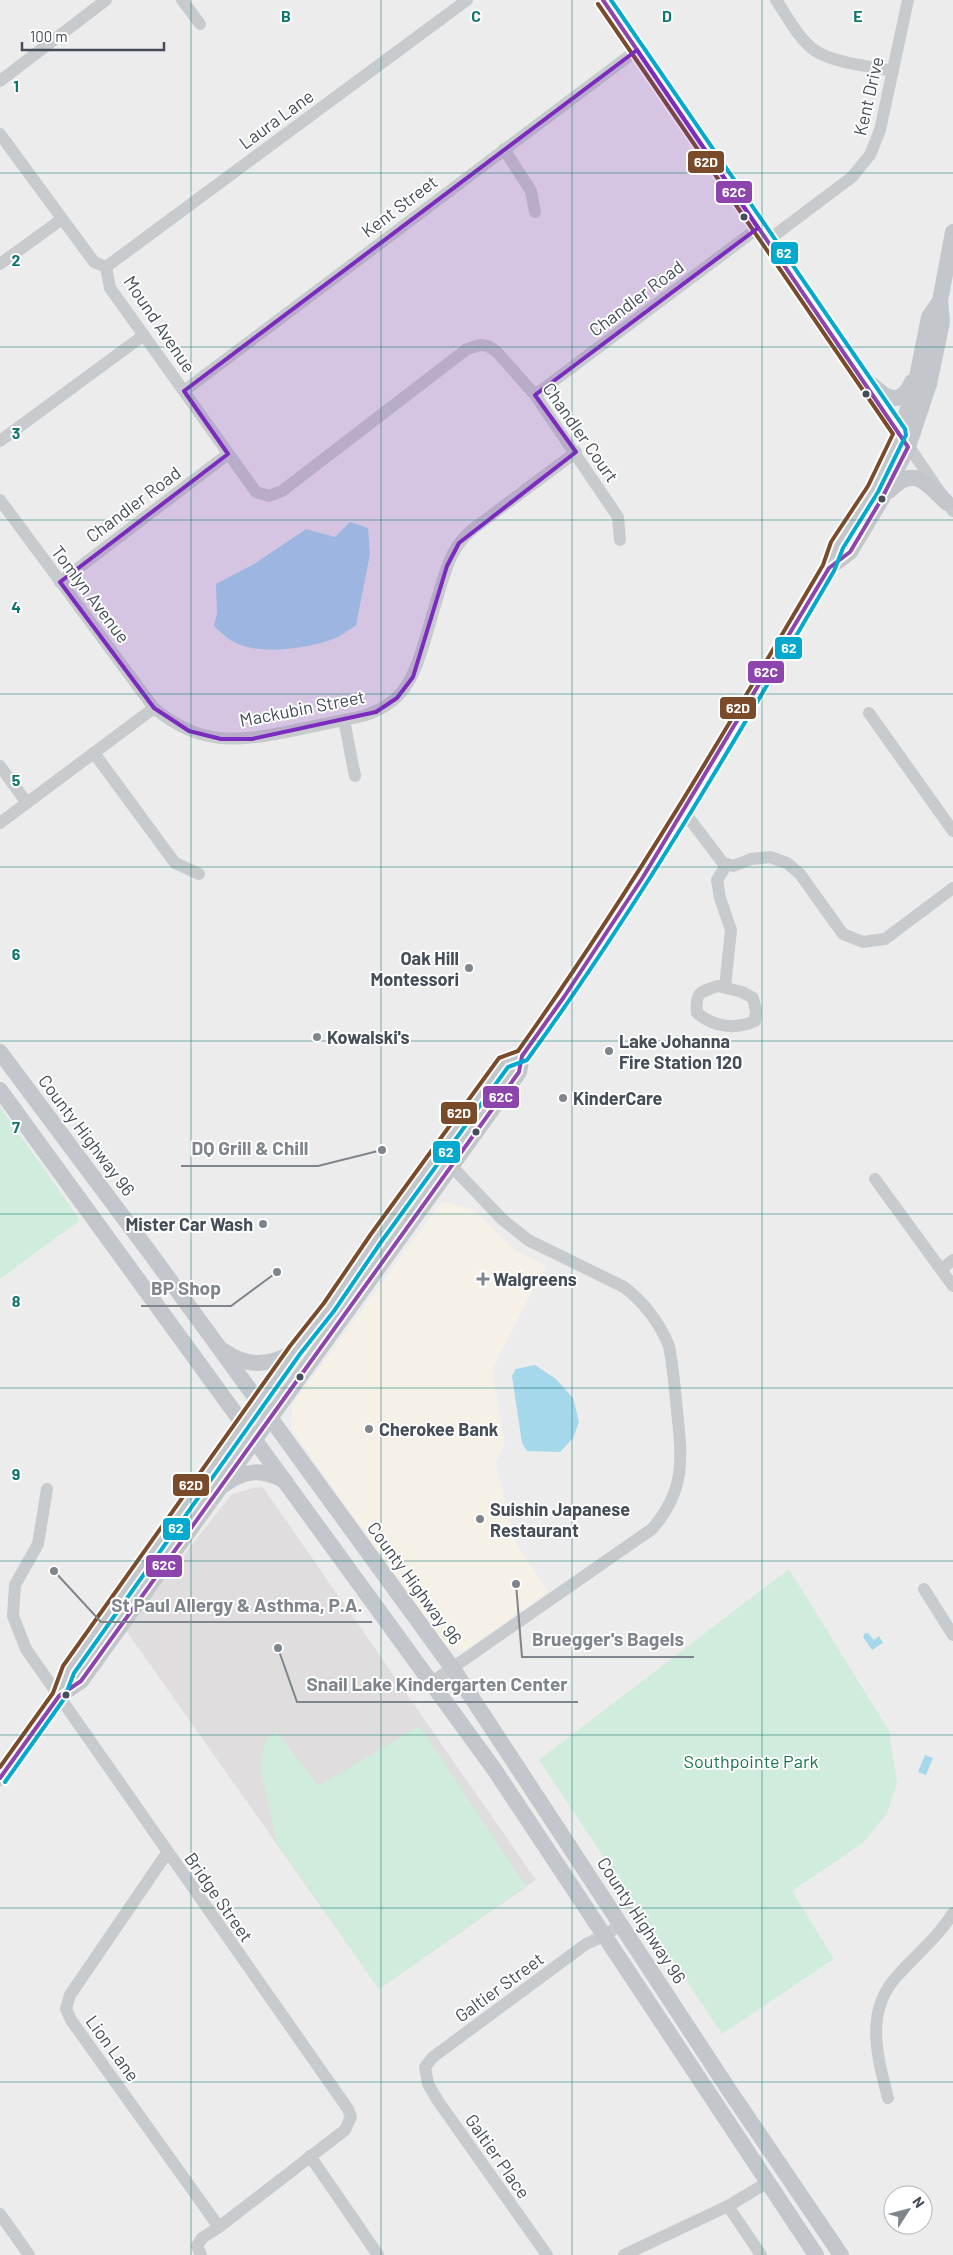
<svg xmlns="http://www.w3.org/2000/svg" width="953" height="2255" viewBox="0 0 953 2255" font-family="Barlow,sans-serif">
	<style>
		.commercial { fill: #f5f1e6 }
		.education { fill: #dfddde }
		.green { fill: #d0ecdc }
		.water { fill: #a5d8ea }
		.lines { fill: none; stroke-linecap: round; stroke-linejoin: round }
		.minor { stroke: #c8cbcd; stroke-width: 12 }
		.major { stroke: #c3c7cb; stroke-width: 16 }
		.bus-1-casing { stroke: #fff; stroke-width: 8 }
		.bus-2-casing { stroke: #fff; stroke-width: 8 }
		.bus-3-casing { stroke: #fff; stroke-width: 8 }
		.bus-1 { stroke: #8e44ad; stroke-width: 4 }
		.bus-2 { stroke: #00a9ce; stroke-width: 4 }
		.bus-3 { stroke: #7a4b2a; stroke-width: 4 }
		.marked { fill: #7b2cbf; fill-opacity: 0.2; stroke: #7b2cbf; stroke-width: 4; stroke-linejoin: round }
		.grid { fill: none; stroke: #0f766e; stroke-width: 1; stroke-opacity: 0.55 }
		.bus-dot { fill: #444d58; stroke: #fff; stroke-width: 2 }
		.poi-dot { fill: #7f858c; stroke: #fff; stroke-width: 2 }
		.labels { text-anchor: middle; dominant-baseline: central; stroke-width: 4; stroke-linejoin: round; paint-order: stroke }
		.street-label { font-size: 18px; fill: #444d58; stroke: #fff }
		.poi-label { font-size: 18px; font-weight: bold; fill: #444d58; stroke: #fff; text-anchor: start }
		.park-label { font-size: 18px; fill: #18764c; stroke: #fff }
		.grid-label { font-size: 16px; text-anchor: middle; font-weight: bold; fill: #0f766e; stroke: #fff; stroke-width: 4; stroke-linejoin: round; paint-order: stroke }
		.leader { fill: none; stroke: #7f858c; stroke-width: 2 }
		.callout-dot { fill: #7f858c; stroke: #fff; stroke-width: 2 }
		.callout-label { font-size: 19px; text-anchor: middle; font-weight: bold; fill: #7f858c; stroke: #fff; stroke-width: 4; stroke-linejoin: round; paint-order: stroke }
		.line-badge { stroke: #fff; stroke-width: 2 }
		.badge-label { font-size: 14px; text-anchor: middle; font-weight: bold; fill: #fff }
	</style>
	<rect width="100%" height="100%" fill="#edecec"/>
	<!-- commercial -->
	<polygon class="commercial" points="442,1201 474,1210 515,1250 546,1265 492,1369 505,1445 495,1462 516,1543 548,1592 464,1651 446,1647 291,1428 292,1405"/>
	<!-- education -->
	<polygon class="education" points="262,1486 536,1880 379,1989 125,1629 232,1494"/>
	<!-- green -->
	<g class="green">
		<polygon points="0,1107 80,1220 0,1279"/>
		<polygon points="789,1569 889,1731 897,1783 887,1813 864,1842 792,1891 834,1959 722,2034 539,1760"/>
		<polygon points="420,1726 526,1886 379,1989 276,1841 261,1769 264,1746 268,1737 277,1732 318,1786"/>
	</g>
	<!-- water -->
	<g class="water">
		<path d="M350 522 368 528 370 554 356 625C349 630 341 636 333 639 306 649 257 656 232 641 225 637 220 631 214 626L217 613 216 584 254 564 306 529 335 537Z"/>
		<polygon points="535,1365 556,1379 573,1398 579,1422 573,1438 560,1452 527,1451 522,1443 512,1376 516,1369"/>
		<polygon points="865,1633 868,1633 874,1640 879,1636 883,1643 872,1650 863,1637"/>
		<polygon points="925,1755 933,1758 926,1775 918,1772"/>
	</g>
	<g class="lines">
		<!-- minor -->
		<g class="minor">
			<polyline points="182,0 200,24"/>
			<polyline points="603,0 953,511"/>
			<path d="M776 0C787 16 798 38 814 50 833 63 869 66 893 71"/>
			<polyline points="0,81 106,0"/>
			<polyline points="0,134 94,262 106,267"/>
			<polyline points="504,149 531,191 535,212"/>
			<polyline points="767,241 852,177 870,155 880,130 908,0"/>
			<polyline points="0,264 62,219"/>
			<polyline points="106,267 110,288 256,492 269,496 282,491 467,349 480,345 488,346 497,352 535,395 618,517 620,540"/>
			<polyline points="106,267 467,0"/>
			<polyline points="184,391 637,50"/>
			<polyline points="535,395 758,228"/>
			<polyline points="0,441 144,335"/>
			<path d="M0 500 154 708C199 746 237 742 291 731 315 726 339 721 363 716 404 703 413 679 425 640 430 622 436 603 441 585 448 563 454 544 473 529L576 452"/>
			<polyline points="60,582 228,454"/>
			<polyline points="869,713 953,831"/>
			<polyline points="344,720 355,776"/>
			<polyline points="94,753 175,863 199,874"/>
			<polyline points="0,766 27,803"/>
			<polyline points="685,813 723,863 733,866 751,859 770,857 787,863 800,874 843,934 863,942 885,939 953,888"/>
			<polyline points="0,823 154,708"/>
			<path d="M718 986 742 992 753 998 756 1011 755 1021C735 1030 714 1027 697 1013 695 993 699 992 718 986Z"/>
			<polyline points="725,987 731,930 720,898 717,880 727,864"/>
			<polyline points="875,1179 953,1286"/>
			<polyline points="941,1269 953,1260"/>
			<polyline points="47,1489 38,1544 15,1585 13,1616 26,1649 348,2109 351,2117 345,2130 219,2227"/>
			<polyline points="924,1589 953,1635"/>
			<path d="M432 1682 652 1529C686 1490 682 1459 677 1411 675 1389 673 1367 669 1346 659 1322 645 1303 624 1287L528 1240 502 1219 438 1152"/>
			<polyline points="167,1853 70,1995 66,2009 71,2020 219,2227 202,2238 197,2246 201,2255"/>
			<path d="M888 2098C877 2055 864 2011 898 1975 917 1954 938 1937 953 1913"/>
			<polyline points="310,2156 378,2255"/>
			<polyline points="728,2206 761,2255"/>
			<polyline points="0,2214 29,2255"/>
			<polyline points="547,2255 438,2101 428,2084 425,2067 433,2057 586,1944 604,1936 621,1924"/>
			<polyline points="624,2255 728,2206 768,2182"/>
		</g>
		<!-- major -->
		<g class="major">
			<path d="M856 370C874 386 896 417 912 382"/>
			<path d="M889 491C914 464 926 483 947 503"/>
			<polyline points="829,568 850,552 881,500 908,447 929,384 942,322 940,301 953,232"/>
			<polyline points="0,1052 153,1257 453,1669 729,2090 841,2255"/>
			<polyline points="0,1090 494,1769 816,2255"/>
			<path d="M224 1351C246 1367 272 1367 294 1351"/>
			<path d="M225 1484C246 1469 263 1469 285 1481"/>
			<path d="M59 1696 81 1681 519 1072 522 1056C636 901 731 734 829 568L837 545 873 489 900 433 915 387 929 317 940 301"/>
			<polyline points="0,1778 59,1696 68,1670 295,1350 329,1307 376,1238 504,1062 522,1056"/>
		</g>
		<defs>
			<polyline id="bus-1" points="0,1778 59,1696 81,1681 519,1072 522,1056 564,997 643,877 829,568 850,552 881,500 908,447 603,0"/>
			<path id="bus-2" d="M5 1782 64 1699 74 1673 300 1354 334 1311 381 1242 508 1067 527 1060C640 904 737 737 834 571L843 548 878 492 906 435 905 429 611 0"/>
			<path id="bus-3" d="M0 1767 53 1693 63 1666 290 1346 324 1303 371 1234 499 1058 518 1051C629 895 726 730 823 565L831 542 868 486 893 434 598 4"/>
		</defs>
		<!-- bus-1 casing -->
		<use href="#bus-1" class="bus-1-casing"/>
		<!-- bus-2 casing -->
		<use href="#bus-2" class="bus-2-casing"/>
		<!-- bus-3 casing -->
		<use href="#bus-3" class="bus-3-casing"/>
		<!-- bus-1 -->
		<use href="#bus-1" class="bus-1"/>
		<!-- bus-2 -->
		<use href="#bus-2" class="bus-2"/>
		<!-- bus-3 -->
		<use href="#bus-3" class="bus-3"/>
	</g>
	<!-- marked area -->
	<path class="marked" d="M637 50 758 228 535 395 576 452 459 543 447 566 413 677 397 698 376 712 252 739H221L189 731 154 708 60 582 228 454 184 391Z"/>
	<!-- grid -->
	<path class="grid" d="M191 0V2255M381 0V2255M572 0V2255M762 0V2255M0 173H953M0 347H953M0 520H953M0 694H953M0 867H953M0 1041H953M0 1214H953M0 1388H953M0 1561H953M0 1735H953M0 1908H953M0 2082H953"/>
	<!-- markers -->
	<g class="bus-dot">
		<circle cx="744" cy="217" r="4.5"/>
		<circle cx="866" cy="394" r="4.5"/>
		<circle cx="882" cy="499" r="4.5"/>
		<circle cx="476" cy="1132" r="4.5"/>
		<circle cx="300" cy="1377" r="4.5"/>
		<circle cx="66" cy="1695" r="4.5"/>
	</g>
	<g class="poi-dot">
		<circle cx="469" cy="968" r="5"/>
		<circle cx="317" cy="1037" r="5"/>
		<circle cx="609" cy="1051" r="5"/>
		<circle cx="563" cy="1098" r="5"/>
		<circle cx="263" cy="1224" r="5"/>
		<path d="M480.5 1271.5h5v5h5v5h-5v5h-5v-5h-5v-5h5z"/>
		<circle cx="369" cy="1429" r="5"/>
		<circle cx="480" cy="1519" r="5"/>
	</g>
	<g class="labels">
		<!-- street labels -->
		<g class="street-label">
			<text transform="translate(868 96) rotate(-77)">Kent Drive</text>
			<text transform="translate(276 119) rotate(-36)">Laura Lane</text>
			<text transform="translate(399 206) rotate(-37)">Kent Street</text>
			<text transform="translate(636 298) rotate(-37)">Chandler Road</text>
			<text transform="translate(160 324) rotate(56)">Mound Avenue</text>
			<text transform="translate(581 432) rotate(55)">Chandler Court</text>
			<text transform="translate(133 504) rotate(-37)">Chandler Road</text>
			<text transform="translate(91 594) rotate(53)">Tomlyn Avenue</text>
			<text transform="translate(302 708) rotate(-11)">Mackubin Street</text>
			<text transform="translate(87 1135) rotate(53)">County Highway 96</text>
			<text transform="translate(415 1583) rotate(54)">County Highway 96</text>
			<text transform="translate(219 1897) rotate(55)">Bridge Street</text>
			<text transform="translate(642 1920) rotate(57)">County Highway 96</text>
			<text transform="translate(499 1987) rotate(-36)">Galtier Street</text>
			<text transform="translate(113 2048) rotate(54)">Lion Lane</text>
			<text transform="translate(498 2156) rotate(55)">Galtier Place</text>
		</g>
		<!-- poi labels -->
		<g class="poi-label">
			<text x="459" y="958" text-anchor="end">Oak Hill<tspan x="459" dy="21">Montessori</tspan></text>
			<text x="327" y="1037">Kowalski's</text>
			<text x="619" y="1041">Lake Johanna<tspan x="619" dy="21">Fire Station 120</tspan></text>
			<text x="573" y="1098">KinderCare</text>
			<text x="253" y="1224" text-anchor="end">Mister Car Wash</text>
			<text x="493" y="1279">Walgreens</text>
			<text x="379" y="1429">Cherokee Bank</text>
			<text x="490" y="1509">Suishin Japanese<tspan x="490" dy="21">Restaurant</tspan></text>
		</g>
		<!-- park labels -->
		<g class="park-label">
			<text x="751" y="1761">Southpointe Park</text>
		</g>
	</g>
	<g class="grid-label">
		<text x="286" y="22">B</text>
		<text x="476" y="22">C</text>
		<text x="667" y="22">D</text>
		<text x="858" y="22">E</text>
		<text x="16" y="92">1</text>
		<text x="16" y="266">2</text>
		<text x="16" y="439">3</text>
		<text x="16" y="613">4</text>
		<text x="16" y="786">5</text>
		<text x="16" y="960">6</text>
		<text x="16" y="1133">7</text>
		<text x="16" y="1307">8</text>
		<text x="16" y="1480">9</text>
	</g>
	<!-- callouts -->
	<path class="leader" d="M382 1150L318 1166H181M277 1272L231 1306H141M54 1571L101 1622H372M516 1584L522 1657H694M278 1648L297 1702H578"/>
	<g class="callout-dot">
		<circle cx="382" cy="1150" r="5"/>
		<circle cx="277" cy="1272" r="5"/>
		<circle cx="54" cy="1571" r="5"/>
		<circle cx="516" cy="1584" r="5"/>
		<circle cx="278" cy="1648" r="5"/>
	</g>
	<g class="callout-label">
		<text x="250" y="1155">DQ Grill &amp; Chill</text>
		<text x="186" y="1295">BP Shop</text>
		<text x="237" y="1612">St Paul Allergy &amp; Asthma, P.A.</text>
		<text x="608" y="1646">Bruegger's Bagels</text>
		<text x="437" y="1691">Snail Lake Kindergarten Center</text>
	</g>
	<g class="line-badge">
		<rect x="687" y="150" width="38" height="24" rx="5" fill="#7a4b2a"/>
		<rect x="715" y="180" width="38" height="24" rx="5" fill="#8e44ad"/>
		<rect x="770" y="241" width="29" height="24" rx="5" fill="#00a9ce"/>
		<rect x="774" y="636" width="29" height="24" rx="5" fill="#00a9ce"/>
		<rect x="747" y="660" width="38" height="24" rx="5" fill="#8e44ad"/>
		<rect x="719" y="696" width="38" height="24" rx="5" fill="#7a4b2a"/>
		<rect x="482" y="1085" width="38" height="24" rx="5" fill="#8e44ad"/>
		<rect x="440" y="1101" width="38" height="24" rx="5" fill="#7a4b2a"/>
		<rect x="432" y="1140" width="29" height="24" rx="5" fill="#00a9ce"/>
		<rect x="172" y="1473" width="38" height="24" rx="5" fill="#7a4b2a"/>
		<rect x="162" y="1517" width="29" height="24" rx="5" fill="#00a9ce"/>
		<rect x="145" y="1554" width="38" height="24" rx="5" fill="#8e44ad"/>
	</g>
	<g class="badge-label">
		<text x="706" y="167">62D</text>
		<text x="734" y="197">62C</text>
		<text x="784" y="258">62</text>
		<text x="789" y="653">62</text>
		<text x="766" y="677">62C</text>
		<text x="738" y="713">62D</text>
		<text x="501" y="1102">62C</text>
		<text x="459" y="1118">62D</text>
		<text x="446" y="1157">62</text>
		<text x="191" y="1490">62D</text>
		<text x="176" y="1533">62</text>
		<text x="164" y="1570">62C</text>
	</g>
	<!-- north arrow -->
	<g transform="translate(908 2210) rotate(54)"><circle r="24" fill="#ffffff" stroke="#b4b8bc"/>
	<path d="M0-4L9 19L0 12L-9 19Z" fill="#7f858c"/>
	<text y="-8" font-size="14" font-weight="bold" text-anchor="middle" fill="#444d58">N</text>
	</g>
	<!-- scale -->
	<path d="M22 42v8h142v-8" fill="none" stroke="#444d58" stroke-width="2.5"/>
	<text x="30" y="42" font-size="15" fill="#444d58" stroke="#ffffff" stroke-width="4" paint-order="stroke">100 m</text>
</svg>
